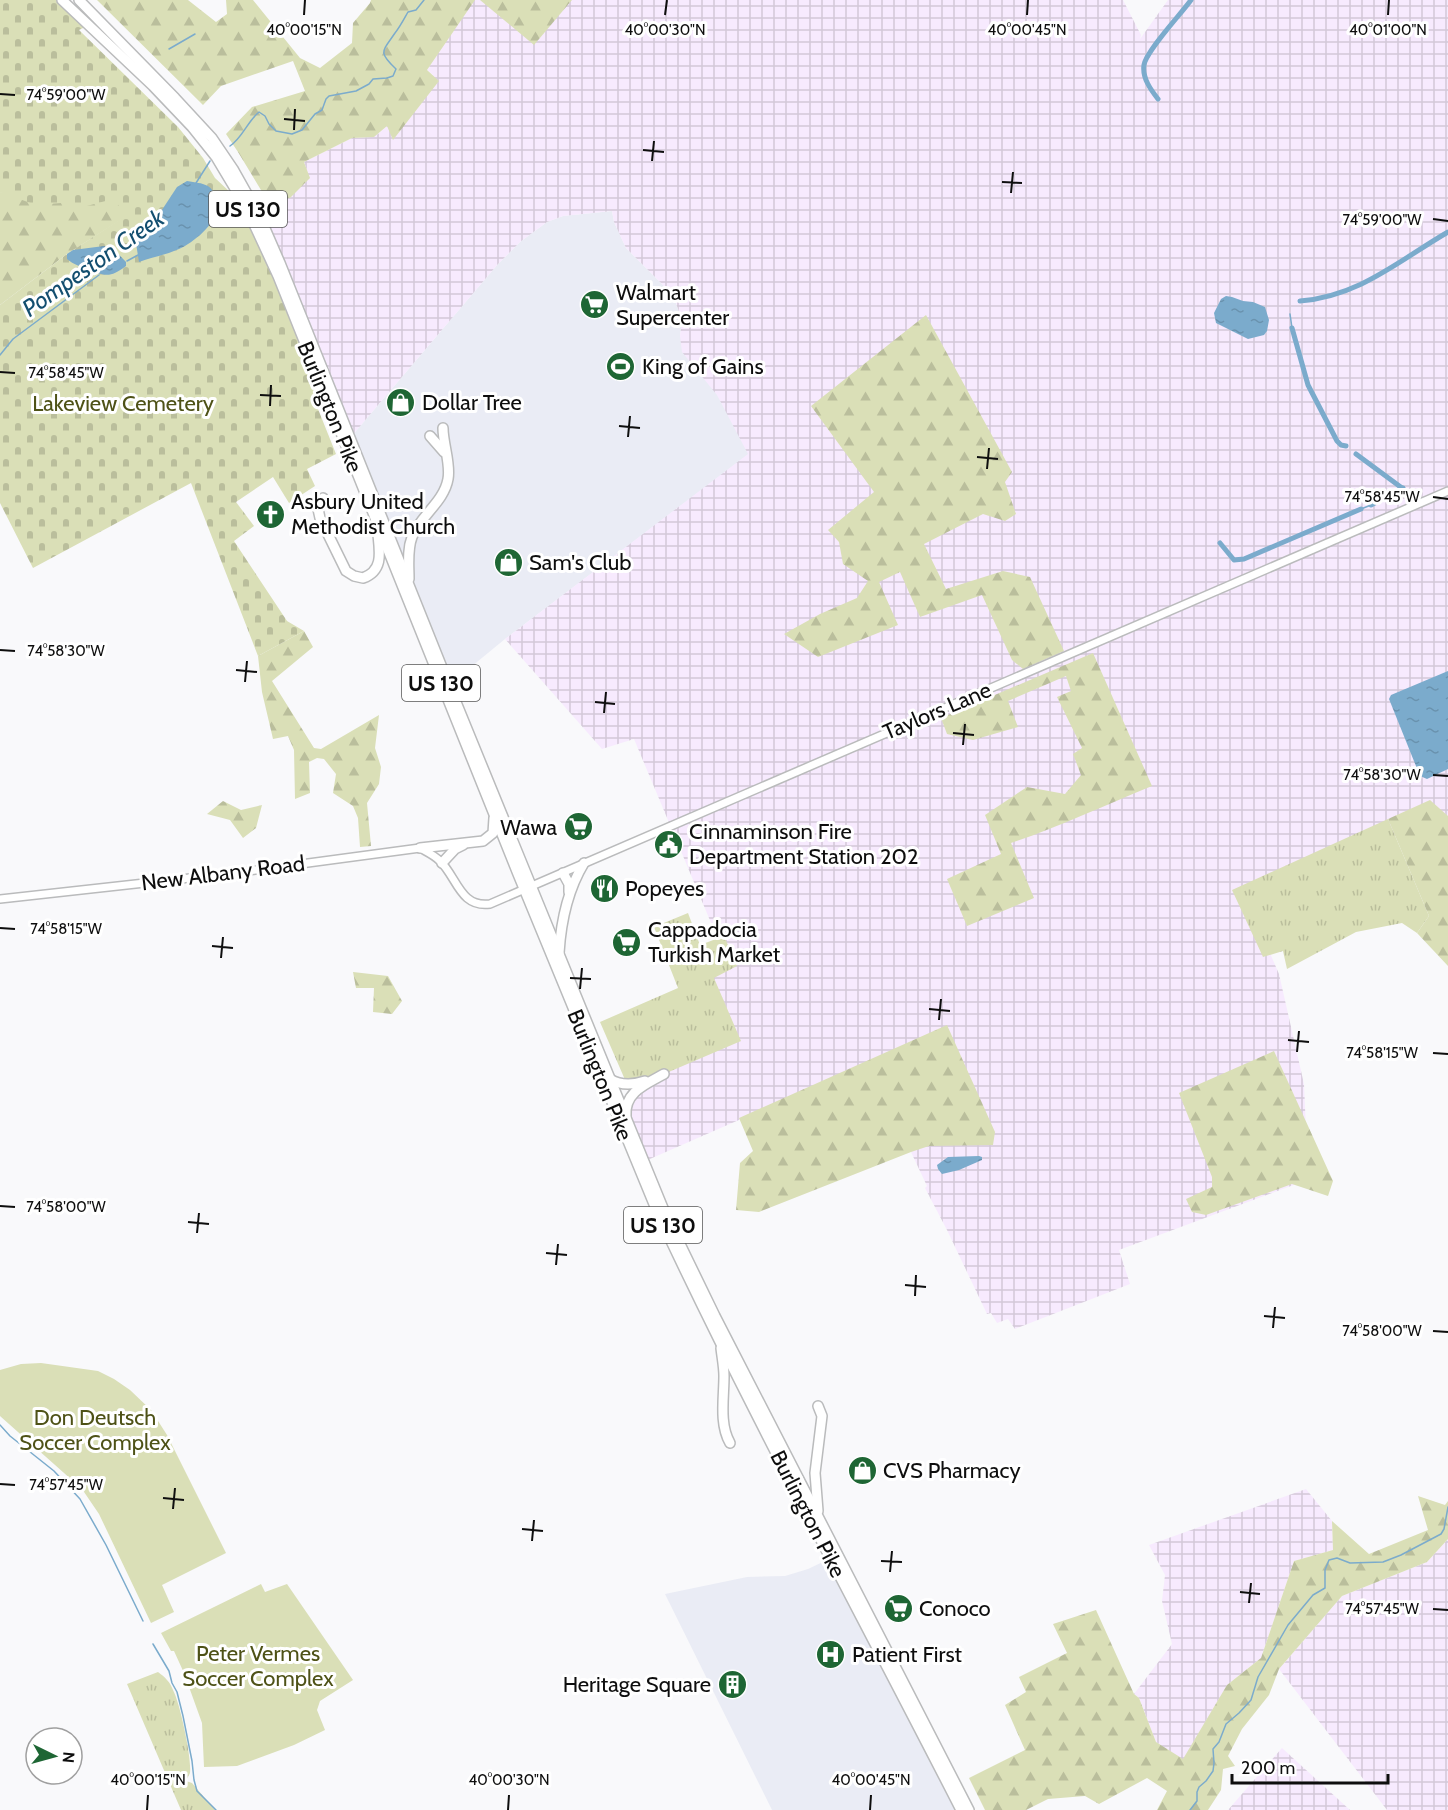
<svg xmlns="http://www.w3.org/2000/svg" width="1448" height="1810" viewBox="0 0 1448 1810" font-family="Cabin,sans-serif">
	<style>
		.built { fill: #eaecf5 }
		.industrial { fill: url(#industrial-grid) }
		.grass { fill: url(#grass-tufts) }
		.forest { fill: url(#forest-firs) }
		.cemetery { fill: url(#cemetery-stones) }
		.green { fill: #dadfb7 }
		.water { fill: url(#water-ripples) }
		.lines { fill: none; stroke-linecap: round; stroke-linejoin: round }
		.stream { stroke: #7babcc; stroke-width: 1.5 }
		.canal { stroke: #7babcc; stroke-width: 5 }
		.tertiary-casing { stroke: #babbbc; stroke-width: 10 }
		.trunk-casing { stroke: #babbbc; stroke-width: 12 }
		.tertiary { stroke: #fff; stroke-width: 7 }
		.trunk { stroke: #fff; stroke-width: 9 }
		.ticks { fill: none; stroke: #0e0e0e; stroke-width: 2 }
		.labels { text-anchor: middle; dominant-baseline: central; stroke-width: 6; stroke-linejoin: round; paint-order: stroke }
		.shield { fill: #fff; stroke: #565656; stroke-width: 1.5 }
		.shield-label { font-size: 21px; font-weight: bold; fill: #0e0e0e }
		.poi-label { font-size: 22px; fill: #0e0e0e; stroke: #fff; text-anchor: start }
		.park-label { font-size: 22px; fill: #4e5217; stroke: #fff }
		.street-label { font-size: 22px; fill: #0e0e0e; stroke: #fff }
		.water-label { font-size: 24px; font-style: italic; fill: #134e6f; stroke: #fff }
		.ticks-label { font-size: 15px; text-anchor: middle; fill: #0e0e0e; stroke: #fff; stroke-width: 6; stroke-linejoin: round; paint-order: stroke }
	</style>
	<defs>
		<pattern id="industrial-grid" width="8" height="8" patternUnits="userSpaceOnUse" patternTransform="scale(1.5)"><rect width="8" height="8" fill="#f7eafe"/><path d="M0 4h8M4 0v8" fill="none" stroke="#d3c8d8"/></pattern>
		<pattern id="grass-tufts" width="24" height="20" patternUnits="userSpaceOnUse" patternTransform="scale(1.5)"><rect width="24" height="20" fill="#dadfb7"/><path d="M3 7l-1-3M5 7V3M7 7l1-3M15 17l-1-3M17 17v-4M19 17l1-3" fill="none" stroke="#babe9c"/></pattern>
		<pattern id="forest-firs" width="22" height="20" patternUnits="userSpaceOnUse" patternTransform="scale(1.5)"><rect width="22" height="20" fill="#dadfb7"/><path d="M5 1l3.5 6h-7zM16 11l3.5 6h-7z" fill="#babe9c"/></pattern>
		<pattern id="cemetery-stones" width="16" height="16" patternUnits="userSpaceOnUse" patternTransform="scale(1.5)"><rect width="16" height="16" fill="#dadfb7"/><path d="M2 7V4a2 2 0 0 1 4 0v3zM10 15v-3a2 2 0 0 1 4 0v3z" fill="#babe9c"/></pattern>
		<pattern id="water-ripples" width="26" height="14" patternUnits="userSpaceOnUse" patternTransform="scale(1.5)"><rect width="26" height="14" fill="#7babcc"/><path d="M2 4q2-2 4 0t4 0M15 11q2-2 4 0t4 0" fill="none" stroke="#6992ae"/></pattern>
	</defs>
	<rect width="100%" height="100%" fill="#f9f9fb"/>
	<!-- built -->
	<g class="built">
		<polygon points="612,211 614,222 626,248 673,295 682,320 680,336 720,397 749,454 505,639 449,685 350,438 498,264 520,242 547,222 563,216"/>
		<polygon points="831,1558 961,1810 772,1810 665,1594 747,1577 785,1576 808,1569"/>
	</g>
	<!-- industrial -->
	<g class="industrial">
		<polygon points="473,0 1123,0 1141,35 1140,39 1168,0 1448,0 1448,818 1242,889 1279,974 1304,1084 1306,1130 1326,1173 1119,1250 1130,1284 1015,1329 1008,1319 997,1323 991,1313 987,1314 947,1230 925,1188 927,1186 869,1063 643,1162 626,1112 710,971 727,961 634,739 602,749 505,639 748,454 717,395 682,352 680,336 682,320 673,295 626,248 614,222 612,211 563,216 547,222 520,242 498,264 350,438 260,217 308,173 304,162 352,138 371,137 378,134 387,126 433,75 427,70"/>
		<polygon points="1306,1489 1332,1521 1333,1550 1294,1561 1261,1658 1227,1685 1183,1760 1156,1742 1139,1698 1134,1694 1172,1644 1162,1601 1165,1575 1149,1545"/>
		<polygon points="1448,1539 1448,1810 1387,1810 1279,1669 1342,1596 1427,1562"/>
		<polygon points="1282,1748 1350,1810 1228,1810"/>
	</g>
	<!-- grass -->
	<g class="grass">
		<polygon points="1388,819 1429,916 1417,933 1402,923 1356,932 1287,969 1283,951 1263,957 1232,890"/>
		<polygon points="688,913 700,945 724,936 737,966 714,978 741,1041 629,1089 600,1022 678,988 654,927"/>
		<path d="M158 1672C165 1677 170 1682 173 1690 180 1703 192 1759 190 1773 189 1776 187 1778 186 1781L192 1783 215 1810H181L127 1684Z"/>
	</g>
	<!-- forest -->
	<g class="forest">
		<polygon points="97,0 188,0 216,22 227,14 226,0 253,0 300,58 320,68 352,43 353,23 370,3 371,0 475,0 427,70 439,81 393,140 387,126 374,137 352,138 304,162 310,178 290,198 267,200 238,152 226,134 252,107 305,91 293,61 221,86 203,105"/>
		<polygon points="480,0 572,0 534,45"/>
		<polygon points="0,192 119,198 133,212 67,254 0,305"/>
		<polygon points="926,315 1012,472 1005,482 1016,514 1005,521 983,514 924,544 946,589 1003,571 1030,577 1064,651 1023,669 1012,660 982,595 920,617 900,572 879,582 898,625 818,657 784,634 820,614 857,598 868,581 843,564 839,542 828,530 874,492 811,406"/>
		<polygon points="304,631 313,647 272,681 314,748 321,749 379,715 375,748 381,767 379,784 367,803 371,846 360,847 358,818 353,806 333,793 336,774 324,759 317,758 309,762 310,793 295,799 294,750 288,736 273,739 262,692 258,656"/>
		<path d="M1093 653 1152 786C1105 805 1059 827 1011 843L1034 898 967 926 947 879 1001 854 985 815 1027 787 1065 794 1081 775 1073 754 1082 748 1057 697 1071 691 1066 676 1008 701 1018 727 973 740 947 734 941 718Z"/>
		<polygon points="1430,800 1448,816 1448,966 1417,933 1429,916 1388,819"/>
		<polygon points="223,801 241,810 262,805 256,828 243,838 230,820 207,814"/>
		<polygon points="353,972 388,976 402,1001 392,1014 373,1012 374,988 356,988"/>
		<polygon points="947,1025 995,1132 993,1145 929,1146 911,1152 759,1212 736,1210 740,1163 753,1151 739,1118"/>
		<polygon points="1274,1051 1333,1181 1328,1196 1292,1184 1206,1215 1192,1212 1186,1199 1212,1187 1212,1177 1179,1093"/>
		<polygon points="1418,1496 1445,1505 1448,1501 1448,1539 1427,1562 1342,1596 1279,1669 1269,1695 1242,1729 1228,1756 1235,1766 1223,1769 1221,1790 1208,1810 1157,1810 1167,1791 1147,1778 1099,1804 1085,1796 1048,1799 1026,1810 985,1810 969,1778 1025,1750 1005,1705 1026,1692 1019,1677 1067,1653 1053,1624 1096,1610 1134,1694 1139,1698 1156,1742 1183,1759 1227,1685 1261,1658 1294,1561 1333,1550 1332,1521 1369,1554 1428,1530"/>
	</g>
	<!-- cemetery -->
	<polygon class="cemetery" points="0,0 62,0 89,25 79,30 178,127 203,158 215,178 246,207 324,392 314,399 336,454 307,469 315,486 289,503 273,477 236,502 254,526 234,541 287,621 304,631 258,656 191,483 33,568 0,503 0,305 67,254 127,215 113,199 83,207 61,203 36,205 0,192"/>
	<!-- green -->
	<g class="green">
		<polygon points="41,1363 98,1371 114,1379 130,1390 151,1410 167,1435 226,1553 162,1585 174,1612 151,1623 99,1514 82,1489 0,1416 0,1370 21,1364"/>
		<polygon points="261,1584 265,1592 287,1584 353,1680 320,1701 317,1710 325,1730 294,1745 237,1766 204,1767 202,1723 184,1673 174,1651 171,1651 161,1633"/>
	</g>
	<!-- water -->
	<g class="water">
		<path d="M187 181C204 184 213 183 217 202 221 221 194 242 179 249 166 255 152 257 139 262L135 237 142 226 156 219 177 187Z"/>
		<path d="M104 246C114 247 119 255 126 262V266C110 278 106 276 89 270 80 266 74 265 67 259V254L73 250Z"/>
		<polygon points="1226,296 1232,297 1243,301 1253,302 1265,307 1269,320 1267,331 1264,335 1248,339 1216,323 1214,313 1221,299"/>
		<polygon points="1448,671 1448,769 1427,779 1420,776 1389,699 1391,695"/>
		<polygon points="979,1156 982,1157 982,1160 959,1170 942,1174 938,1169 937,1165 948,1157"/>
	</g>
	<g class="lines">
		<!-- stream -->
		<g class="stream">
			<polyline points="169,49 195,34"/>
			<path d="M230 146C243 137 247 122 259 112L265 116 269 124 276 131 292 134 302 130 315 114 322 110 326 99 329 96 356 91 369 84 373 79 387 78 393 76 396 69C378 52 382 52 395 33 400 27 404 19 408 12L416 10 424 0"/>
			<polyline points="196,183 210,161"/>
			<polyline points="127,261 138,255"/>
			<polyline points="1290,314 1292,328"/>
			<polyline points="0,355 13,339 99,275"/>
			<polyline points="1361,509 1371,505"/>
			<polyline points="0,1425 10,1436 54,1471 80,1499 106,1545 143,1621"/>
			<polyline points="153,1644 169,1671 172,1683 177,1692 183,1716 192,1761 194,1780 197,1791 216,1810"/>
			<polyline points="1190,1810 1197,1801 1197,1792 1199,1787 1206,1781 1213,1771 1214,1763 1213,1749 1219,1742 1226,1724 1239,1713 1251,1700 1258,1677 1288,1625 1313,1595 1325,1588 1325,1570 1329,1560 1337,1558 1350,1563 1383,1562 1401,1555 1441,1534 1444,1529 1448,1507"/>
		</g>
		<!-- canal -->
		<g class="canal">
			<path d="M1158 99C1151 90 1142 78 1144 65 1146 51 1181 14 1191 0"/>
			<path d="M1300 301C1360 296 1398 261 1448 232"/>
			<polyline points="1292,328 1308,385 1337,441 1341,445 1346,446"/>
			<polyline points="1356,454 1402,488"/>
			<polyline points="1371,505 1403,488"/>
			<polyline points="1220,543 1234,560 1244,559 1361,509"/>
		</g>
		<defs>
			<path id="tertiary" d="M0 899 226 874 420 848C427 852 434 855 440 861 457 877 460 908 490 904L1448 491"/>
			<g id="trunk">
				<path d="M62 0 153 86 192 127 216 157 246 207 278 276 518 874 656 1209C751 1413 859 1610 961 1810"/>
				<polyline points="79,0 175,98 212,138 233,169 260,217 280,263 449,685 665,1213 715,1316 969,1810"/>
				<polyline points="430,436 444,452"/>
				<path d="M323 498 318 509 320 518 346 571 354 576 363 578C383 571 380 553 378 535"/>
				<path d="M409 579C409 565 407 550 412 537 420 516 444 502 448 479 451 464 443 444 443 428"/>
				<polyline points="420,848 483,841 493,833 494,818"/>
				<polyline points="442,863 455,849 463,845"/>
				<polyline points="563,873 569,884 569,892"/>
				<path d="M559 953C561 921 567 891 584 863"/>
				<path d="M610 1079C621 1086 633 1085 645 1081"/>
				<path d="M626 1116C624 1092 646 1084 664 1074"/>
				<path d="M721 1348C722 1357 724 1367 724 1376 724 1398 719 1424 730 1443"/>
				<polyline points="818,1406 822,1416 815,1473 818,1511"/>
			</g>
		</defs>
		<!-- tertiary casing -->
		<use href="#tertiary" class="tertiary-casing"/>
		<!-- trunk casing -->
		<use href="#trunk" class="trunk-casing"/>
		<!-- tertiary -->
		<use href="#tertiary" class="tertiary"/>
		<!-- trunk -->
		<use href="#trunk" class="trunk"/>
	</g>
	<!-- ticks -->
	<path class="ticks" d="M304 15 305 0M665 15 667 0M1027 15 1028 0M1388 15 1389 0M0 94 15 95M284 119 305 121M294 130 295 109M643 150 664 152M652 161 654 141M1002 182 1022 183M1011 193 1013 172M1433 219 1448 221M0 372 15 373M260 395 281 396M270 406 271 385M619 426 640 428M628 437 630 416M977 457 998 459M987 469 989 448M1433 497 1448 499M0 650 15 651M236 670 257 672M245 682 247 661M595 702 615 704M604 713 606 692M953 733 974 735M963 745 965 724M1433 775 1448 776M0 928 15 929M212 946 233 948M221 958 223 937M570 978 591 979M580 989 582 968M929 1009 950 1011M939 1020 941 999M1288 1040 1309 1042M1297 1052 1299 1031M1433 1053 1448 1054M0 1206 15 1207M188 1222 209 1224M197 1233 199 1213M546 1253 567 1255M556 1265 558 1244M905 1285 926 1287M915 1296 916 1275M1264 1316 1285 1318M1273 1328 1275 1307M1433 1331 1448 1332M0 1484 15 1485M163 1498 184 1500M173 1509 175 1488M522 1529 543 1531M532 1541 534 1520M881 1561 902 1562M890 1572 892 1551M1240 1592 1260 1594M1249 1603 1251 1583M1433 1609 1448 1610M147 1810 148 1795M508 1810 509 1795M870 1810 871 1795"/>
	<!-- icons -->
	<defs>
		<symbol id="supermarket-disc" viewBox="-11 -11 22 22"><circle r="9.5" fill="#1e6634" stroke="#fff"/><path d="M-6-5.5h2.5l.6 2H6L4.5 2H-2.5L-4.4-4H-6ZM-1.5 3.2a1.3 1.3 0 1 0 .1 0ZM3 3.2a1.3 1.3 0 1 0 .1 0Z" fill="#fff"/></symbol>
		<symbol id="stadium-disc" viewBox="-11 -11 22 22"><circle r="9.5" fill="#1e6634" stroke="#fff"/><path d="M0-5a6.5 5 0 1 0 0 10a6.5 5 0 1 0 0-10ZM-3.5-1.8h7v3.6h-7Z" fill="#fff"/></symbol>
		<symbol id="shop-disc" viewBox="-11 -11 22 22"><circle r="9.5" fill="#1e6634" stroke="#fff"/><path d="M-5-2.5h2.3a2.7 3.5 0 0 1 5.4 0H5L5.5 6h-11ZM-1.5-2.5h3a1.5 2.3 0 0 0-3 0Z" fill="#fff"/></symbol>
		<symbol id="church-disc" viewBox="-11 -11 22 22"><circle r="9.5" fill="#1e6634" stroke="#fff"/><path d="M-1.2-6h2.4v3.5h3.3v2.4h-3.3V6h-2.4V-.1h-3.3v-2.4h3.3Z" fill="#fff"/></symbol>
		<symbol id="civic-disc" viewBox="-11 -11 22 22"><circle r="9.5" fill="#1e6634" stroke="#fff"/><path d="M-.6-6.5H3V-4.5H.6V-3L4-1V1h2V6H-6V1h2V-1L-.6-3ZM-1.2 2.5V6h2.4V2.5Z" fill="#fff"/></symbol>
		<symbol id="restaurant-disc" viewBox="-11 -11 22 22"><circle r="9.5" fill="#1e6634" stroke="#fff"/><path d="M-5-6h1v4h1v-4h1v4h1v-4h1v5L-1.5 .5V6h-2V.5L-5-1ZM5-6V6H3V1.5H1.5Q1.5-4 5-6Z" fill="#fff"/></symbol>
		<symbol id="hospital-disc" viewBox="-11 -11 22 22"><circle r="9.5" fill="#1e6634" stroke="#fff"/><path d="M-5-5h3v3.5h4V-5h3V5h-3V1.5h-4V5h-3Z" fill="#fff"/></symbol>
		<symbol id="building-disc" viewBox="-11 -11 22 22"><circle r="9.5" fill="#1e6634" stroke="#fff"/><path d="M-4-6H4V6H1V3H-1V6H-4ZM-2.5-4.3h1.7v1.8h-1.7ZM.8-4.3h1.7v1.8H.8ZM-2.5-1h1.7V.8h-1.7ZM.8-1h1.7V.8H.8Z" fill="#fff"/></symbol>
	</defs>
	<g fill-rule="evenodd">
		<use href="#supermarket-disc" x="578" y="288" width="33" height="33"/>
		<use href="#stadium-disc" x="604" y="350" width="33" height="33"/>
		<use href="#shop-disc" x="384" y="386" width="33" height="33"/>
		<use href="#church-disc" x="254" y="498" width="33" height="33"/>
		<use href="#shop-disc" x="492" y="546" width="33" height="33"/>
		<use href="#supermarket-disc" x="562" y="810" width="33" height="33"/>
		<use href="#civic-disc" x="652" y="828" width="33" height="33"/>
		<use href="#restaurant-disc" x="588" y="872" width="33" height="33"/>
		<use href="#supermarket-disc" x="610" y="926" width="33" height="33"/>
		<use href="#shop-disc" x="846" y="1454" width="33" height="33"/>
		<use href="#supermarket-disc" x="882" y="1592" width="33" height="33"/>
		<use href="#hospital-disc" x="814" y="1638" width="33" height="33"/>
		<use href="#building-disc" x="716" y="1668" width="33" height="33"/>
	</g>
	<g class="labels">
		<!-- shield labels -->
		<g class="shield">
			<rect x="209" y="191" width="78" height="36" rx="4.5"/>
			<rect x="402" y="665" width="78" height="36" rx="4.5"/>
			<rect x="624" y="1207" width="78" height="36" rx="4.5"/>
		</g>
		<g class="shield-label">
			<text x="248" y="209">US 130</text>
			<text x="441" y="683">US 130</text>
			<text x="663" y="1225">US 130</text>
		</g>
		<!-- poi labels -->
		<g class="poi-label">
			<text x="616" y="292">Walmart<tspan x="616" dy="25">Supercenter</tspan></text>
			<text x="642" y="366">King of Gains</text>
			<text x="422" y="402">Dollar Tree</text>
			<text x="291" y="501">Asbury United<tspan x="291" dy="25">Methodist Church</tspan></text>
			<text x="529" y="562">Sam's Club</text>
			<text x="557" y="827" text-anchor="end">Wawa</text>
			<text x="689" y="831">Cinnaminson Fire<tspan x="689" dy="25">Department Station 202</tspan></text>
			<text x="625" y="888">Popeyes</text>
			<text x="648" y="929">Cappadocia<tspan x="648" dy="25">Turkish Market</tspan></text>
			<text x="883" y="1470">CVS Pharmacy</text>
			<text x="919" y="1608">Conoco</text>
			<text x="852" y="1654">Patient First</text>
			<text x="711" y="1684" text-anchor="end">Heritage Square</text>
		</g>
		<!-- park labels -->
		<g class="park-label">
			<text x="123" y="403">Lakeview Cemetery</text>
			<text x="95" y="1417">Don Deutsch<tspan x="95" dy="25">Soccer Complex</tspan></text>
			<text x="258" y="1653">Peter Vermes<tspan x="258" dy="25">Soccer Complex</tspan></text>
		</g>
		<!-- street labels -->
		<g class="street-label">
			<text transform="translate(330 407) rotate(68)">Burlington Pike</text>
			<text transform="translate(937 711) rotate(-23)">Taylors Lane</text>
			<text transform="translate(223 873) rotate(-7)">New Albany Road</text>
			<text transform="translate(600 1075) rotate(68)">Burlington Pike</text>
			<text transform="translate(808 1514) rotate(63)">Burlington Pike</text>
		</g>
		<!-- water labels -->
		<g class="water-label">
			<text transform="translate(93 263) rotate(-35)">Pompeston Creek</text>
		</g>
	</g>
	<g class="ticks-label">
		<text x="304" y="35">40°00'15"N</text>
		<text x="665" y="35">40°00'30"N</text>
		<text x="1027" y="35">40°00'45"N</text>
		<text x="1388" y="35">40°01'00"N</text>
		<text x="66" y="100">74°59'00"W</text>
		<text x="1382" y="225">74°59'00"W</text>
		<text x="66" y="378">74°58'45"W</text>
		<text x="1382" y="502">74°58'45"W</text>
		<text x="66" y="656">74°58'30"W</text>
		<text x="1382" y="780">74°58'30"W</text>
		<text x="66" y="934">74°58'15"W</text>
		<text x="1382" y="1058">74°58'15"W</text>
		<text x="66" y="1212">74°58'00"W</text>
		<text x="1382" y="1336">74°58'00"W</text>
		<text x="66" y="1490">74°57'45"W</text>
		<text x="1382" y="1614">74°57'45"W</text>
		<text x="148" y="1785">40°00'15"N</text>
		<text x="509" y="1785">40°00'30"N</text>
		<text x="871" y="1785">40°00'45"N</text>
	</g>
	<!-- north arrow -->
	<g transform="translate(54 1756) rotate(95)"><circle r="28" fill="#ffffff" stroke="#9f9f9f" stroke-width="1.5"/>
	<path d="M0-4.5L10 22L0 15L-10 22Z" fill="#1e6634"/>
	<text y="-9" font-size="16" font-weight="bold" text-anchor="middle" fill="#0e0e0e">N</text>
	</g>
	<!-- scale -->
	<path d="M1232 1774v9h156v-9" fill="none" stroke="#0e0e0e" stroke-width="3"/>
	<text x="1241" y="1774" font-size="18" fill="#0e0e0e" stroke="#ffffff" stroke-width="4.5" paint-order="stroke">200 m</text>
</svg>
